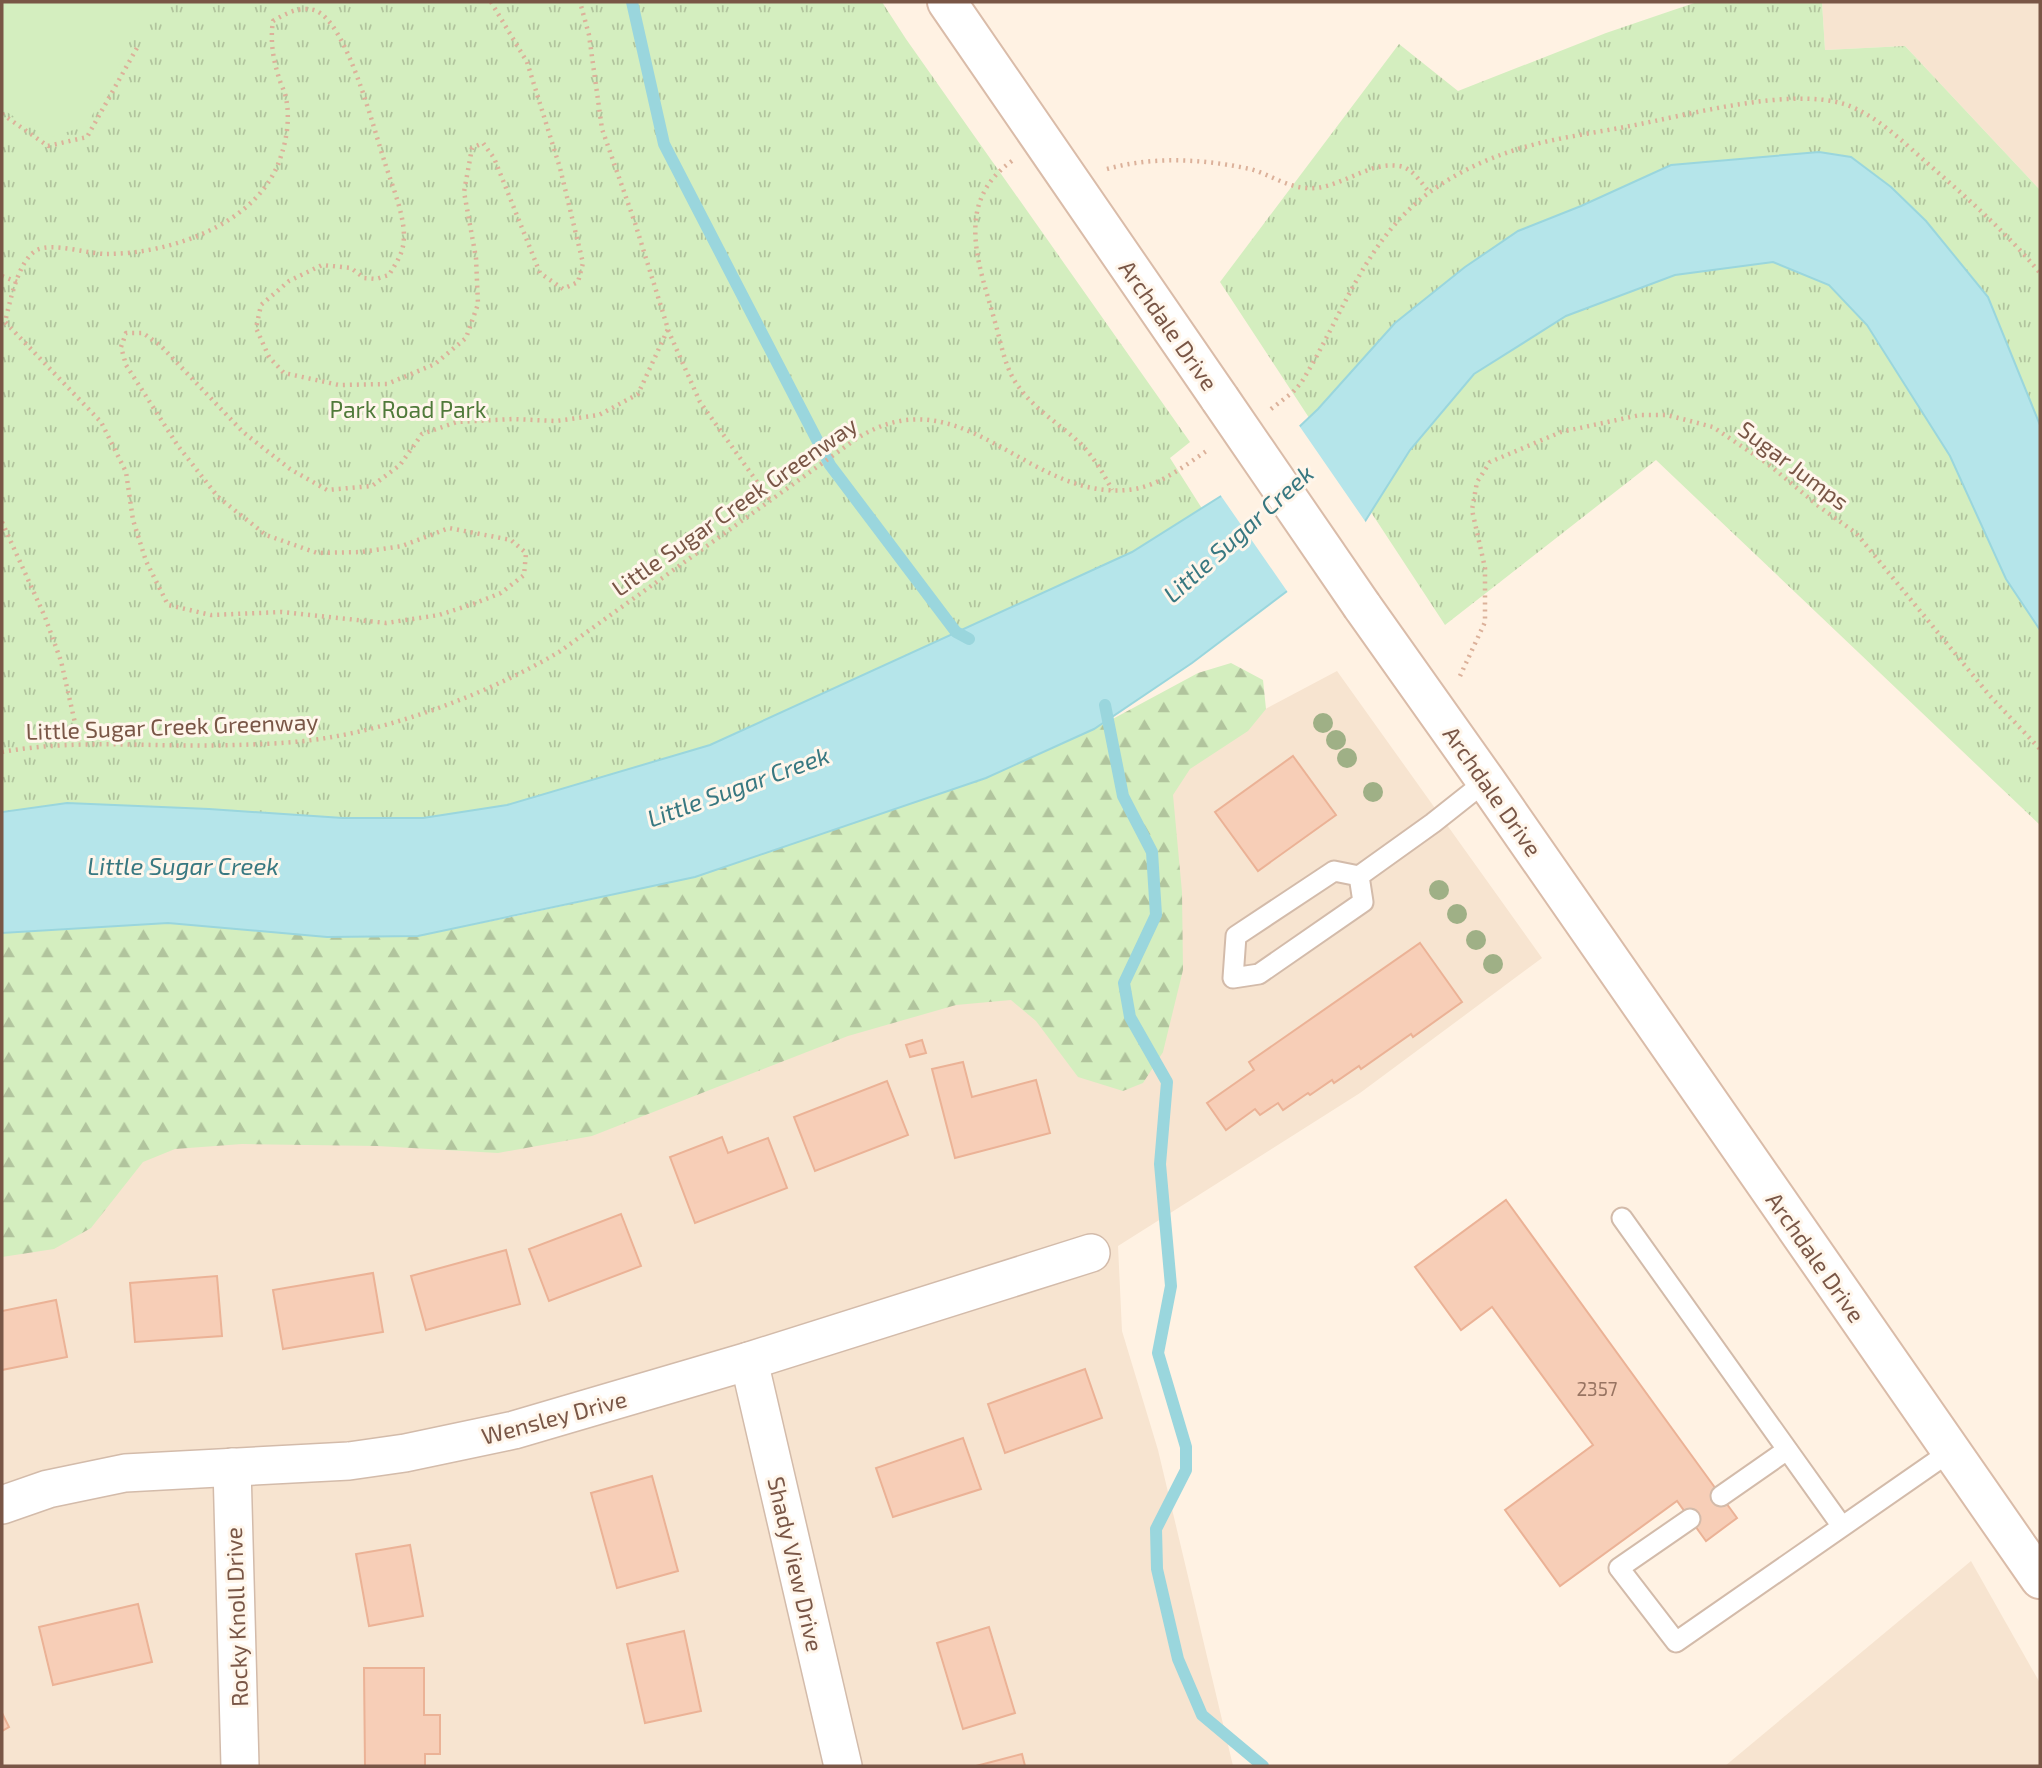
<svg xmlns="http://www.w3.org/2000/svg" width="2042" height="1768" viewBox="0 0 2042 1768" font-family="'Exo 2',sans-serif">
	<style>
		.residential { fill: #f7e4d0 }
		.forest { fill: url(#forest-firs) }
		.park { fill: url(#park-tufts) }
		.garden { fill: #d4eebf }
		.water { fill: #b5e5ea; stroke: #9ad6dd; stroke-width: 2 }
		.pier { fill: #fff2e3 }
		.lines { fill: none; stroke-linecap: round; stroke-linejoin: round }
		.stream { stroke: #9ad6dd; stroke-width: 12 }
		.building { fill: #f7ceb7; stroke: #ebb296; stroke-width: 2 }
		.lane-casing { stroke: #d3bbaa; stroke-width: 23 }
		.street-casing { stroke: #d3bbaa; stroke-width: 40 }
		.secondary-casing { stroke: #dabca9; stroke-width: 42 }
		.path { stroke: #dcb19a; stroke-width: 4.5; stroke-dasharray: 2 5; stroke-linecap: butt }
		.lane { stroke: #fff; stroke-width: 19 }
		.street { stroke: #fff; stroke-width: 37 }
		.secondary { stroke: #fff; stroke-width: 38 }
		.secondary-bridge-casing { stroke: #dabca9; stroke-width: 42; stroke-linecap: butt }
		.secondary-bridge { stroke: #fff; stroke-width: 38 }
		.tree { fill: #9fb086 }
		.labels { text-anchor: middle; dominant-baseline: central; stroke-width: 6; stroke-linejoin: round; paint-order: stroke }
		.number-label { font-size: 19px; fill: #987462 }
		.street-label { font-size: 23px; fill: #795646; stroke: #fff6eb }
		.park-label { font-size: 23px; fill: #507a3a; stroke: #fff6eb }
		.water-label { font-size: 24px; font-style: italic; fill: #387881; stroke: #fff6eb }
	</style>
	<defs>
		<pattern id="forest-firs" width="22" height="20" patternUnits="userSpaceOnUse" patternTransform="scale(1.75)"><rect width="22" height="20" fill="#d4eebf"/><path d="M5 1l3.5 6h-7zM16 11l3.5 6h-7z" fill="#b1c49d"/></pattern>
		<pattern id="park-tufts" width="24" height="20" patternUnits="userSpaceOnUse" patternTransform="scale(1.75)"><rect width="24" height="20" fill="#d4eebf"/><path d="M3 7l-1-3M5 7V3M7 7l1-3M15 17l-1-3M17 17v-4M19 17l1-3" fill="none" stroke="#b1c49d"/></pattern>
	</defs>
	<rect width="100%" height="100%" fill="#fff2e3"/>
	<!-- residential -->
	<g class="residential">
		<polygon points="1822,2 2040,2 2040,190 1905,46 1825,50"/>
		<polygon points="1337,671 1542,958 1360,1093 1118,1246 1122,1331 1158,1450 1233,1766 2,1766 2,1016 480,972 1097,798"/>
		<polygon points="1971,1561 2040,1683 2040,1766 1725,1766"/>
	</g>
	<!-- forest -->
	<polygon class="forest" points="1231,663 1263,680 1266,709 1248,731 1190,769 1173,795 1182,892 1183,970 1163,1052 1143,1083 1123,1091 1078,1077 1036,1021 1011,1000 956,1005 848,1036 592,1136 498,1153 377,1146 242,1144 175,1149 143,1162 91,1228 54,1249 2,1257 2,933 168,923 327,937 418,936 516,916 695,877 986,778 1094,729 1198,673"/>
	<!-- park -->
	<g class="park">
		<polygon points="2,2 882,2 906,39 1190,442 1170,458 1208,518 710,745 507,805 423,818 343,818 209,809 67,803 2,812"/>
		<polygon points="1697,2 1822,2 1825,50 1905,46 2040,190 2040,825 1656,460 1445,625 1220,282 1399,44 1458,91 1606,33"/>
	</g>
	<!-- garden -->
	<path class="garden" d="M2 2H144C131 46 109 86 86 126L48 138 2 109Z"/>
	<!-- water -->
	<polygon class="water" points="1819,152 1851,157 1891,187 1926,221 1988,297 2040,425 2040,630 2006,579 1950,456 1867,325 1829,285 1773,262 1675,275 1566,316 1474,374 1410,450 1352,542 1192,663 1094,729 986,778 695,877 418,936 327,937 168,923 2,933 2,812 67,803 209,809 343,818 423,818 507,805 710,745 1132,552 1237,486 1318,409 1395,323 1465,267 1518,231 1581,206 1671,165"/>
	<!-- pier -->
	<polygon class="pier" points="1298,424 1367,524 1354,544 1289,594 1219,493 1235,483"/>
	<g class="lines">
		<!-- stream -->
		<g class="stream">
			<polyline points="632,2 664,144 830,465 956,632 969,639"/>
			<polyline points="1105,705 1123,796 1152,852 1156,915 1124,983 1130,1017 1167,1082 1160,1164 1171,1286 1158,1353 1186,1447 1186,1470 1156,1529 1157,1569 1178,1659 1202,1715 1263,1766"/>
		</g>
	</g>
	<!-- building -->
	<g class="building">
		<polygon points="1293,756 1336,815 1258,871 1215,812"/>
		<polygon points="1420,943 1462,1002 1413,1037 1411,1034 1361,1069 1359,1066 1334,1083 1332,1080 1310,1095 1308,1093 1283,1110 1278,1103 1260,1115 1255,1109 1226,1130 1207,1103 1254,1070 1249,1062"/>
		<polygon points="922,1040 926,1053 910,1057 906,1045"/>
		<polygon points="963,1062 972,1097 1036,1080 1050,1133 955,1158 932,1069"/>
		<polygon points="887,1081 908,1135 815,1171 794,1117"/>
		<polygon points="722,1137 728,1153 768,1138 787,1188 695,1223 670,1157"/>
		<polygon points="1506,1200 1737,1518 1706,1541 1677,1501 1560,1586 1505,1510 1593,1445 1492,1307 1461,1330 1415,1267"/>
		<polygon points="621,1214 641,1266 549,1301 529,1249"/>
		<polygon points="506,1250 520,1304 426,1330 411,1276"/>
		<polygon points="373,1273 383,1332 283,1349 273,1290"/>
		<polygon points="217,1276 222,1336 135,1342 130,1283"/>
		<polygon points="56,1300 67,1357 2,1370 2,1311"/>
		<polygon points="1085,1369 1102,1418 1005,1453 988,1404"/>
		<polygon points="963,1438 981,1489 893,1517 876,1468"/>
		<polygon points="652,1476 678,1571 617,1588 591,1493"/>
		<polygon points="410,1545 423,1616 369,1626 356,1554"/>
		<polygon points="138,1604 152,1662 53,1685 39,1627"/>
		<polygon points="989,1627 1015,1713 963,1729 937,1643"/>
		<polygon points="684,1631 701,1711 645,1723 627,1644"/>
		<polygon points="364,1668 424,1668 424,1715 440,1715 440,1754 425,1754 425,1766 365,1766"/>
		<polygon points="2,1713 9,1727 2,1731"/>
		<polygon points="1022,1754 1025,1766 976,1766"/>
	</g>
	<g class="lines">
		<defs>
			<g id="lane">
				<polyline points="1359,876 1363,902 1259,974 1233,978 1236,936 1334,871 1359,876 1433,823 1486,781"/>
				<polyline points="1622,1218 1841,1525"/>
				<polyline points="1721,1496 1787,1450"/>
				<polyline points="1690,1519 1619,1568 1676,1642 1951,1451"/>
			</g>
			<g id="street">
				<polyline points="749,1361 843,1766"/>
				<polyline points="232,1467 240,1766"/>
				<polyline points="2,1505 48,1489 125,1473 349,1461 405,1453 514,1430 749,1361 1091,1253"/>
			</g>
			<g id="secondary">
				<polyline points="947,2 1220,399"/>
				<polyline points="1362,606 1486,781 2040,1579"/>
			</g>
		</defs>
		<!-- lane casing -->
		<use href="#lane" class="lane-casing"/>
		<!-- street casing -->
		<use href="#street" class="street-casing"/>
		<!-- secondary casing -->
		<use href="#secondary" class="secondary-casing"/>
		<!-- path -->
		<g class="path">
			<path d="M491 2 527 62 560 168 583 263 578 282 563 289 540 273 494 158 483 143 472 148 464 192 476 258 478 304 466 338 435 364 387 384 339 385 284 373 269 357 256 328 261 305 289 281 322 265 351 268 364 278 376 279 389 275C394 266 401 257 403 246 408 222 392 186 385 163 374 131 347 20 314 10 299 6 285 14 273 21 270 41 273 59 279 78 281 85 285 92 286 98 290 118 287 138 281 156 260 224 170 254 106 254 88 254 53 242 37 250 18 260 10 302 5 322L101 422 126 472 133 520 146 561 168 605 211 615 282 612 386 623 439 615 473 604 501 593 524 575 526 553 511 540 449 528 402 546 362 552 317 553 266 535 218 497 178 446 126 365 121 347 126 333H143L161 346 243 432 290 469 327 490 372 486 400 465 422 434 457 422 512 419 556 421 599 415 638 394 668 329 635 223 602 129 589 35 580 2"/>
			<polyline points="2,114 48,146 87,137 138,46"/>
			<path d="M1012 161C953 203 979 264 995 322 1001 342 1004 365 1016 383 1033 409 1060 424 1082 445 1094 458 1104 474 1112 490"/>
			<path d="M1107 169C1153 156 1204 159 1250 169 1269 174 1287 187 1306 188 1338 191 1367 161 1399 166 1413 168 1421 183 1430 193"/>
			<polyline points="2,276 17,282"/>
			<polyline points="668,330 700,402 770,500"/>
			<path d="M1271 409 1293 392 1301 383C1338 324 1361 252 1414 205 1439 182 1474 164 1506 153 1545 139 1589 134 1630 126 1688 115 1789 87 1844 104 1875 114 1902 141 1926 162 1966 197 2006 232 2040 273"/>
			<polyline points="2,522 45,617 61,661 80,745"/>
			<polyline points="1460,676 1485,622 1485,568 1472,510 1477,482 1490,462 1561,432 1640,415 1667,415 1713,427 1768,464 1821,508 1856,533 1990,696 2040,749"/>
			<path d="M2 752C79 738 158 748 236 745 265 744 296 743 326 738 402 726 493 691 559 652L856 439C961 372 1026 499 1127 490 1157 488 1184 466 1208 450"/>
		</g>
		<!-- lane -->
		<use href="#lane" class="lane"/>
		<!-- street -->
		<use href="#street" class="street"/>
		<!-- secondary -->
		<use href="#secondary" class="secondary"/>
		<defs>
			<polyline id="secondary-bridge" points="1220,399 1362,606"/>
		</defs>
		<!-- secondary-bridge casing -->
		<use href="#secondary-bridge" class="secondary-bridge-casing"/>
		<!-- secondary-bridge -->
		<use href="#secondary-bridge" class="secondary-bridge"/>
	</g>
	<!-- trees -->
	<g class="tree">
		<circle cx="1323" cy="723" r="10"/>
		<circle cx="1336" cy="740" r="10"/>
		<circle cx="1347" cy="758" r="10"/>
		<circle cx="1373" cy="792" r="10"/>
		<circle cx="1439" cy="890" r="10"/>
		<circle cx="1457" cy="914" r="10"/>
		<circle cx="1476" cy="940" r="10"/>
		<circle cx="1493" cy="964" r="10"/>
	</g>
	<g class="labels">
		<!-- number labels -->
		<g class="number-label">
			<text x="1597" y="1388">2357</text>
		</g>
		<!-- street labels -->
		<g class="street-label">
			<text transform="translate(1169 325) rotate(55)">Archdale Drive</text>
			<text transform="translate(1794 465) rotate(37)">Sugar Jumps</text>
			<text transform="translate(734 506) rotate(-35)">Little Sugar Creek Greenway</text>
			<text transform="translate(172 726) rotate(-2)">Little Sugar Creek Greenway</text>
			<text transform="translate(1493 791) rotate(55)">Archdale Drive</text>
			<text transform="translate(1816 1257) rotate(55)">Archdale Drive</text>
			<text transform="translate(554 1417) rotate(-15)">Wensley Drive</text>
			<text transform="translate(796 1564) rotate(77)">Shady View Drive</text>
			<text transform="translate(236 1617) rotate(-92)">Rocky Knoll Drive</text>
		</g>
		<!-- park labels -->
		<g class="park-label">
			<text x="408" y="409">Park Road Park</text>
		</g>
		<!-- water labels -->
		<g class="water-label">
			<text transform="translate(1238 533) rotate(-42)">Little Sugar Creek</text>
			<text transform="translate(738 786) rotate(-20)">Little Sugar Creek</text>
			<text x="183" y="865">Little Sugar Creek</text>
		</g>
	</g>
	<!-- border -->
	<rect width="2042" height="1768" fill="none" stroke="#795646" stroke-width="7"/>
</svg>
